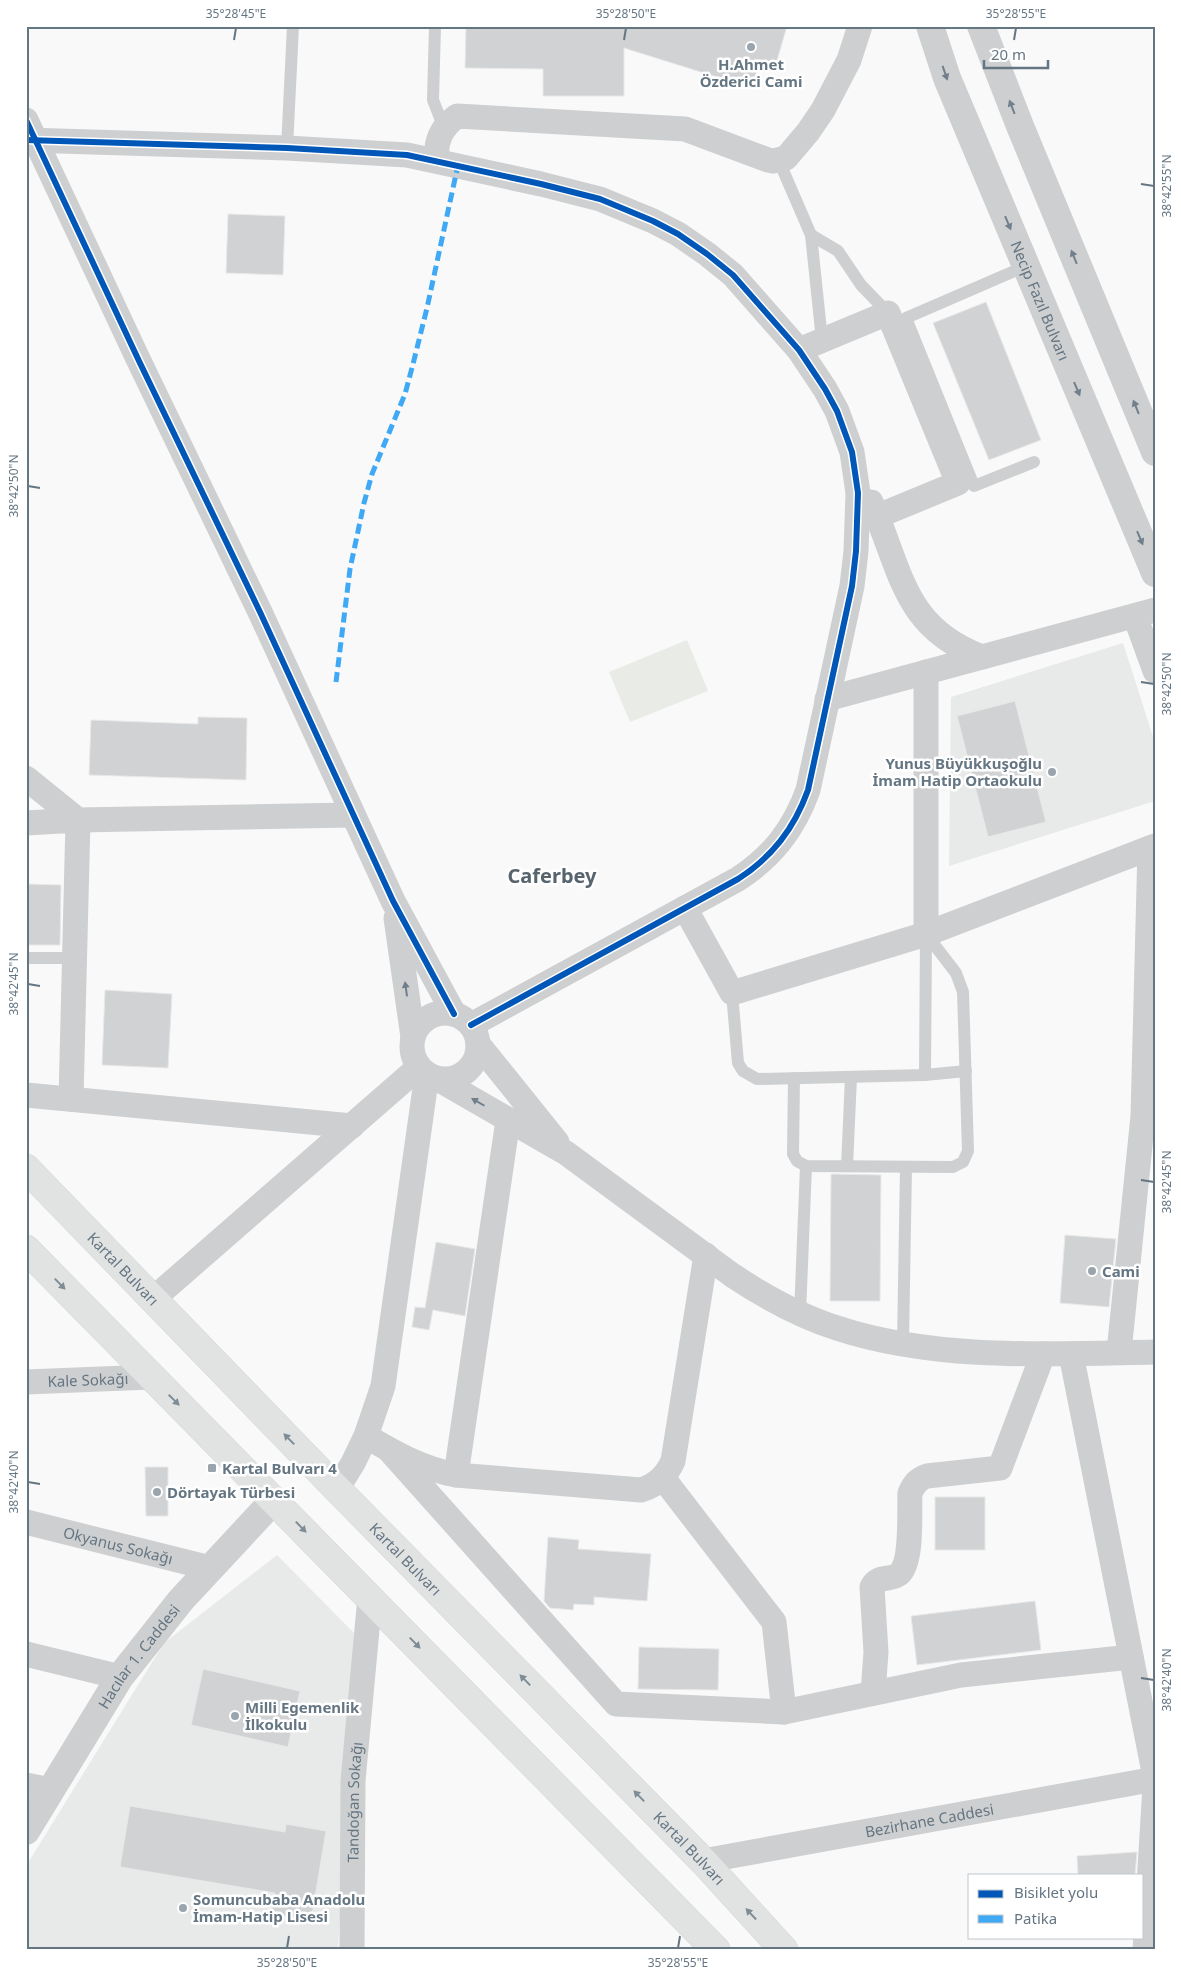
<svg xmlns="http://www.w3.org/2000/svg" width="1181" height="1976" viewBox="0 0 1181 1976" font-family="'Noto Sans',sans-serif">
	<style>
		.built { fill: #e8e9e9 }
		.green { fill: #e8ebe6 }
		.building { fill: #d0d2d3; stroke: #e8e8e8 }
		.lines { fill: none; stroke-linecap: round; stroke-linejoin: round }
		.primary-casing { stroke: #d5d6d7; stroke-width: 29 }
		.service { stroke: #cecfd0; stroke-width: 12 }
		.minor { stroke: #cecfd0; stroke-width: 25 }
		.tertiary { stroke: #cecfd0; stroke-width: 28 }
		.primary { stroke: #e1e2e2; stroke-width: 28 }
		.quiet { stroke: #3fa9f5; stroke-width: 5; stroke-dasharray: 10 5; stroke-linecap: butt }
		.cycleway-casing { stroke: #fff; stroke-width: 9 }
		.cycleway { stroke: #0057b8; stroke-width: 6 }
		.oneway { fill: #707f8b }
		.oneway2 { fill: #7e8c96 }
		.ticks { fill: none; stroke: #657683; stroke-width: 2 }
		.poi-dot { fill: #99a4ac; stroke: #fff; stroke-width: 2 }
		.labels { text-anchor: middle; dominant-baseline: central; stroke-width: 5; stroke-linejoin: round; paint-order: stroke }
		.poi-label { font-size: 15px; font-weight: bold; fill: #657683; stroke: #fff; text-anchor: start }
		.street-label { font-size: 15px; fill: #657683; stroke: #fff }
		.district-label { font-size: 20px; font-weight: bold; fill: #57646e; stroke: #fff }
		.neatline { fill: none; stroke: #657683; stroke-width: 2 }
		.ticks-label { font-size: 12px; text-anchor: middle; fill: #657683 }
	</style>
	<rect width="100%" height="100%" fill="#f9f9f9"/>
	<!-- built -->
	<g class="built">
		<polygon points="1123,643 1155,743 1155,801 949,866 951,697"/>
		<polygon points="277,1555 356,1635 338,1950 26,1950 26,1866 164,1643"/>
	</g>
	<!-- green -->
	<polygon class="green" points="687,640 708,691 630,722 609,672"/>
	<!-- building -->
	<g class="building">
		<polygon points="466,26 787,26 776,64 760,60 752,88 624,48 624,96 543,96 543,69 465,68"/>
		<polygon points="228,214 285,216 283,275 226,273"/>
		<polygon points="986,302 1041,440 989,460 933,323"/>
		<polygon points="1015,701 1046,822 988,837 957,716"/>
		<polygon points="198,717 247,718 246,780 89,775 91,720 198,724"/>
		<polygon points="26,884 61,885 60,945 26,945"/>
		<polygon points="105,990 172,994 168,1068 102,1065"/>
		<polygon points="831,1174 881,1175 880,1301 830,1301"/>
		<polygon points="1065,1235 1116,1239 1109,1307 1060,1303"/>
		<polygon points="436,1242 475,1249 465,1316 433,1310 429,1330 412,1327 415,1307 425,1308"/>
		<polygon points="145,1467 168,1467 168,1516 146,1516"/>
		<rect x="935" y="1497" width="50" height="53"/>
		<polygon points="548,1537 579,1540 578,1549 651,1554 647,1601 594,1597 594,1605 574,1604 573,1610 550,1608 544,1601"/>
		<polygon points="1035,1601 1041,1650 917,1665 911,1616"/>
		<polygon points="639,1647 719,1649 718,1690 638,1689"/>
		<polygon points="203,1669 300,1691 288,1747 191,1725"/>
		<polygon points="130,1806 285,1832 286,1824 326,1831 311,1921 271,1914 275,1893 120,1867"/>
		<polygon points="1137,1852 1135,1875 1078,1875 1077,1856"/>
	</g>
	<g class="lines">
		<defs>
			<g id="primary">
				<path id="s7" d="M26 1168 337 1489 703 1861 784 1950"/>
				<polyline points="26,1249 716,1950"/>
			</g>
		</defs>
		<!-- primary casing -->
		<use href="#primary" class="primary-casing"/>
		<!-- service -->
		<g class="service">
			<polyline points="435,26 433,100 444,128"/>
			<polyline points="287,148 293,26"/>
			<polyline points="779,161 811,235 822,340"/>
			<polyline points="811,235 838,251 861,285 888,313"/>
			<polyline points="1026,266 906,318 974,486 1034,462"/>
			<polyline points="26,958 74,958"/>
			<polyline points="732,993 738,1063 743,1071 757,1079 925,1075 966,1071"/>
			<polyline points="925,1075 926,934"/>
			<polyline points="794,1078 793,1154 797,1161 806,1166 953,1167 963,1162 968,1151 963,992 956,973 926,934"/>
			<polyline points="847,1166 851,1077"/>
			<polyline points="800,1314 806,1166"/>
			<polyline points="903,1343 906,1167"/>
		</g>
		<!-- minor -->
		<g class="minor">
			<polyline points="26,120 139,361 260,612 393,901 454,1014"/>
			<path d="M26 140 287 148 407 155 541 184 600 199 653 221 678 234 707 254 733 275 799 350 825 389 837 411 852 452 858 493 856 551 852 586 808 790C794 829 772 857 738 879L471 1025"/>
			<path d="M437 161C435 141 441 128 457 116L685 129 768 160 773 161 786 158 808 132 823 110 849 60 860 26"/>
			<polyline points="799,350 888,313 958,483 878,516"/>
			<path d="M871 502C902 570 902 627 982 657"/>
			<polyline points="1135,616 1155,671"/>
			<polyline points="827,699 1155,610"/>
			<polyline points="26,778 78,820 353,815"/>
			<polyline points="26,823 78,820 71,1099"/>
			<polyline points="685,908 732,993 926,934 1155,846"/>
			<polyline points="396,918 413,1037"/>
			<polyline points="926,934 926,672"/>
			<circle cx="445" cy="1046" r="33"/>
			<polyline points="478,1044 557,1142"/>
			<path d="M436 1078 566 1153 732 1275C765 1297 799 1316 837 1328 937 1361 1052 1354 1155 1352"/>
			<polyline points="26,1095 352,1126"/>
			<polyline points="153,1299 419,1067"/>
			<polyline points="1119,1352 1143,1116 1150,848"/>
			<polyline points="1071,1354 1155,1777"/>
			<path id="s1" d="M26 1382 151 1377"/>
			<path d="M366 1436C394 1453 423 1469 456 1475L641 1490C657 1485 666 1476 673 1461L706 1255"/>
			<polyline points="389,1450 616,1704 784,1712 961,1675 1131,1657"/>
			<polyline points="456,1475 508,1120"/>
			<polyline points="663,1478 774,1622 784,1712"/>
			<polyline points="337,1489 353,1463 366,1436 383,1386 427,1074"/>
			<path id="s2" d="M26 1522 210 1568"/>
			<polyline points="26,1654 120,1677"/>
			<path d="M873 1693 876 1652 872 1587C878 1575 890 1581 899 1574 913 1562 909 1511 910 1493 914 1484 918 1479 927 1476L1000 1468 1043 1354"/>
			<polyline points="26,1785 51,1790"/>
			<path id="s3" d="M703 1861 1155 1779"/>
			<path id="s4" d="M352 1950 353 1781 370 1597"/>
			<polyline points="1145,1950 1155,1786"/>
		</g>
		<!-- tertiary -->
		<g class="tertiary">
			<path id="s5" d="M930 26 947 78 1155 573"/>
			<polyline points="981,26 1020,126 1155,452"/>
			<path id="s6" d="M26 1831 120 1677 181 1600 274 1500"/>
		</g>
		<!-- primary -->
		<use href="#primary" class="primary"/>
		<!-- quiet -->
		<polyline class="quiet" points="336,682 350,569 364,503 372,474 405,394 413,364 427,308 458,165"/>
		<defs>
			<g id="cycleway">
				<polyline points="26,120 139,361 260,612 393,901 454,1014"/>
				<path d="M26 140 287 148 407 155 541 184 600 199 653 221 678 234 707 254 733 275 799 350 825 389 837 411 852 452 858 493 856 551 852 586 808 790C794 829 772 857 738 879L471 1025"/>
			</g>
		</defs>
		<!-- cycleway casing -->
		<use href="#cycleway" class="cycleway-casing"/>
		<!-- cycleway -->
		<use href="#cycleway" class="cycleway"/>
	</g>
	<!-- one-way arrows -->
	<defs><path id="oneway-solid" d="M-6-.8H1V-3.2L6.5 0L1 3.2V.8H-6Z" transform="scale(1.25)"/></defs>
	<g class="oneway">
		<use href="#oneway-solid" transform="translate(945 73) rotate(71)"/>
		<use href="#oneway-solid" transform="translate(1012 107) rotate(-111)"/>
		<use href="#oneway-solid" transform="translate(1008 223) rotate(67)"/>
		<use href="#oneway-solid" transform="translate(1074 257) rotate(-112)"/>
		<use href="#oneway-solid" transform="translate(1077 389) rotate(67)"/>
		<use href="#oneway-solid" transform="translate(1136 407) rotate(-112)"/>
		<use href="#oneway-solid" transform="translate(1140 538) rotate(67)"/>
		<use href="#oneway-solid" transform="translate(406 989) rotate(-98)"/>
		<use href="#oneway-solid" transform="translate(478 1102) rotate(-150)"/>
	</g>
	<g class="oneway2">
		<use href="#oneway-solid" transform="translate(60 1284) rotate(46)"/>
		<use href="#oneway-solid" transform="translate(174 1400) rotate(45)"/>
		<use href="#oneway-solid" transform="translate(289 1439) rotate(-134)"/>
		<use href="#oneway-solid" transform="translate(301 1527) rotate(46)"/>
		<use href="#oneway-solid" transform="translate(415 1643) rotate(46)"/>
		<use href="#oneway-solid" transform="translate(525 1680) rotate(-134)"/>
		<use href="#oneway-solid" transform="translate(639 1796) rotate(-134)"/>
		<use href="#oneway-solid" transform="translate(751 1914) rotate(-133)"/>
	</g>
	<!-- ticks -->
	<path class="ticks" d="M234 40 236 28M624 40 626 28M1014 40 1016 28M1141 184 1154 186M28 486 40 488M1141 682 1154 684M28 984 40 986M1141 1180 1154 1182M28 1482 40 1484M1141 1678 1154 1680M287 1948 289 1936M678 1948 680 1936"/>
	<!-- markers -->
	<g class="poi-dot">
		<circle cx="751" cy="47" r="5"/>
		<circle cx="1052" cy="772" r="5"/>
		<circle cx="1092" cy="1271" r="5"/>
		<rect x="207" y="1463" width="10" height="10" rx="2.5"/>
		<circle cx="157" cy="1492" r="5"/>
		<circle cx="235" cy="1716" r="5"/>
		<circle cx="183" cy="1908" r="5"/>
	</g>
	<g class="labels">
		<!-- poi labels -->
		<g class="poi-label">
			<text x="751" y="64" text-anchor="middle">H.Ahmet<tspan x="751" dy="17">Özderici Cami</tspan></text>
			<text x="1042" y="763" text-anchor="end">Yunus Büyükkuşoğlu<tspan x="1042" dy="17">İmam Hatip Ortaokulu</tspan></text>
			<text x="1102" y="1271">Cami</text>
			<text x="222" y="1468">Kartal Bulvarı 4</text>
			<text x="167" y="1492">Dörtayak Türbesi</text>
			<text x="245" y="1707">Milli Egemenlik<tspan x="245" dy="17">İlkokulu</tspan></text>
			<text x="193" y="1899">Somuncubaba Anadolu<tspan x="193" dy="17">İmam-Hatip Lisesi</tspan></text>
		</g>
		<!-- street labels -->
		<g class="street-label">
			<text stroke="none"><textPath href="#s5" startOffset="296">Necip Fazıl Bulvarı</textPath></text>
			<text stroke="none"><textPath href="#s7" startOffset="140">Kartal Bulvarı</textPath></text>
			<text stroke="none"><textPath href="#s1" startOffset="62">Kale Sokağı</textPath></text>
			<text stroke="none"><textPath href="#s2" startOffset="95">Okyanus Sokağı</textPath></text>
			<text stroke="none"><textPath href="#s7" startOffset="545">Kartal Bulvarı</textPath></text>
			<text stroke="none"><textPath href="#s6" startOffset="208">Hacılar 1. Caddesi</textPath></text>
			<text stroke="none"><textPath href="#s4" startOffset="148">Tandoğan Sokağı</textPath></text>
			<text stroke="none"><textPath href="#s3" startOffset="230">Bezirhane Caddesi</textPath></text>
			<text stroke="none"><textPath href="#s7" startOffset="950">Kartal Bulvarı</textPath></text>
		</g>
		<!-- district labels -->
		<g class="district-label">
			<text x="552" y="875">Caferbey</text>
		</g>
	</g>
	<!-- border -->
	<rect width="1181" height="1976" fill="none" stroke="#ffffff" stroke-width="55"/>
	<!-- legend -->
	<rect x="968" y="1874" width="175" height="65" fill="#ffffff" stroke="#c1c8cd"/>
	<rect x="978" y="1890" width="25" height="8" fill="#0057b8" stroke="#c1c8cd"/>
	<text x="1014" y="1898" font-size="15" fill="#657683">Bisiklet yolu</text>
	<rect x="978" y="1915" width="25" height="8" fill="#3fa9f5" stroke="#c1c8cd"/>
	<text x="1014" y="1924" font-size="15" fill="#657683">Patika</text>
	<!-- scale -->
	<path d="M984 60v8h64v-8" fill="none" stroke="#657683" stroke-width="2.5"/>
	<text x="991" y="60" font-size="15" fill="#657683" stroke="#ffffff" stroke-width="4" paint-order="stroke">20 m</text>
	<rect x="28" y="28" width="1126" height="1920" class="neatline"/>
	<g class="ticks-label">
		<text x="236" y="18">35°28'45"E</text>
		<text x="626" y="18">35°28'50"E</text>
		<text x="1016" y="18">35°28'55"E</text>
		<text transform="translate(1167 186) rotate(-90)" y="4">38°42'55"N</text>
		<text transform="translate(14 486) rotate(-90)" y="4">38°42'50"N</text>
		<text transform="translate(1167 684) rotate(-90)" y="4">38°42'50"N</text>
		<text transform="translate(14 984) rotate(-90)" y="4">38°42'45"N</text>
		<text transform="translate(1167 1182) rotate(-90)" y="4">38°42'45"N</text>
		<text transform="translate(14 1482) rotate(-90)" y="4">38°42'40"N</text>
		<text transform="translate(1167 1680) rotate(-90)" y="4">38°42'40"N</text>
		<text x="287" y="1967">35°28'50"E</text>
		<text x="678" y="1967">35°28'55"E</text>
	</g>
</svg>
